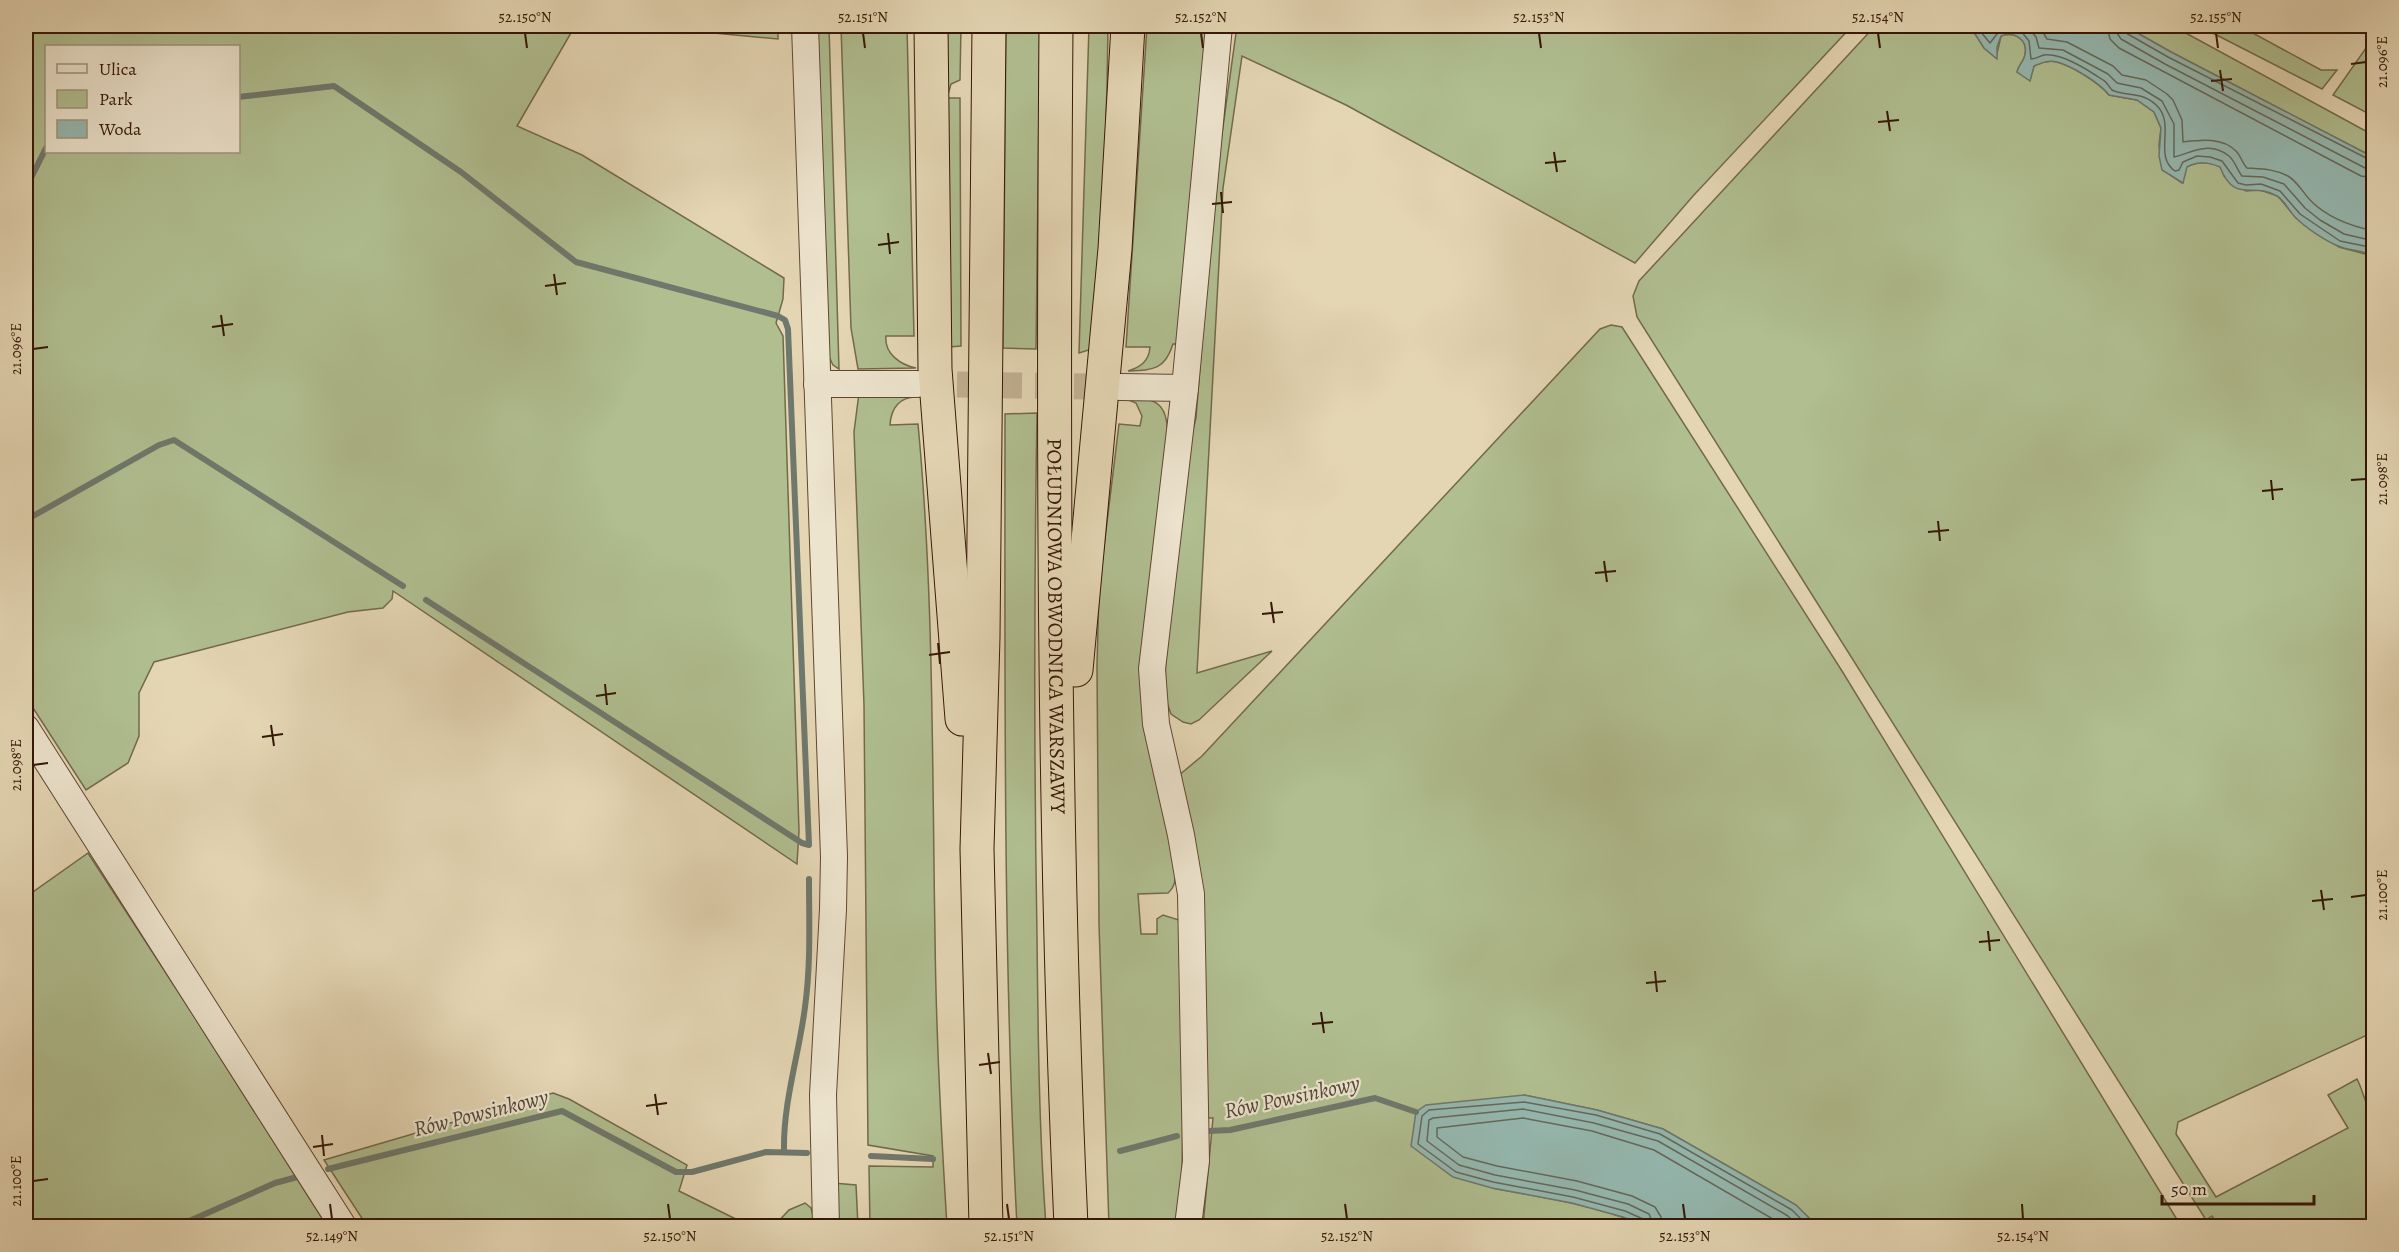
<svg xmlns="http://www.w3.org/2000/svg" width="2399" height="1252" viewBox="0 0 2399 1252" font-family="Alegreya,serif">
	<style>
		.green { fill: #b0be90; stroke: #726a4b; stroke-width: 1.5; fill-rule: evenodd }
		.water { fill: #95b8b0; stroke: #6f786c; stroke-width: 1.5 }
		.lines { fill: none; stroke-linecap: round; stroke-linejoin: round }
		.shore { stroke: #65685b; stroke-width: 1.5 }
		.stream { stroke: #6f786c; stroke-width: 6 }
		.minor-tunnel { stroke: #c1af90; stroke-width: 26; stroke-dasharray: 26 13; stroke-linecap: butt }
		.minor-casing { stroke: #614631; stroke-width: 28 }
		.highway-casing { stroke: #351706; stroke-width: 35 }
		.minor { stroke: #ede4ce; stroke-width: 26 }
		.highway { stroke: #e4d5b3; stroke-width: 33 }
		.ticks { fill: none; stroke: #351706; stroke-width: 2 }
		.labels { text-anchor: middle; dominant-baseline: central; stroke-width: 4.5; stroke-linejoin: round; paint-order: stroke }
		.street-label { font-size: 21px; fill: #351706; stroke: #ede4ce }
		.water-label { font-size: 22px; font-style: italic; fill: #524739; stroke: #ede4ce }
		.neatline { fill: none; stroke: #351706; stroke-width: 2 }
		.ticks-label { font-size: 15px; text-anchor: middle; fill: #351706 }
	</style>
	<rect width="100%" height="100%" fill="#e4d5b3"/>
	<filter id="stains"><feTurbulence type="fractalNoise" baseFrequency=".00333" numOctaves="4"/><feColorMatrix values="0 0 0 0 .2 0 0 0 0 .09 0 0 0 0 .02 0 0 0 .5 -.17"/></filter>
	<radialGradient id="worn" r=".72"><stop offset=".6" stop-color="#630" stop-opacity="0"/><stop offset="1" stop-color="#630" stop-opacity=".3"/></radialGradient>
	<!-- green -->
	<g class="green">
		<path d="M26 26H575L517 126 582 155 784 278 783 299 776 323 783 336 799 831 797 864 393 591 392 599 383 608 348 612 154 662 139 693V736L128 763 86 790 26 697ZM46 46H238V152H46Z"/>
		<polygon points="637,26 778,26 778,39 639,26"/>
		<polygon points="814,26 829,26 839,369 833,365 829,357"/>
		<path d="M841 26H907L914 336H886C884 354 901 365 916 368L858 369 851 328Z"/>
		<polygon points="943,26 961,26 960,80 951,84 947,98 960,98 961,346 949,347"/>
		<polygon points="1006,26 1040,26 1036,349 1003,348"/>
		<path d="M1089 26H1108C1107 133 1102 241 1092 349L1079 353Z"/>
		<path d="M1147 26H1210L1179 344H1173C1165 370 1153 370 1128 371 1141 367 1149 361 1150 347H1126Z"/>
		<polygon points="1237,26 1852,26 1693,196 1635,263 1346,105 1242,56 1223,188 1197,673 1272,651 1199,720 1191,724 1183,722 1171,714 1165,697 1166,632 1190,442 1196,418 1213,199"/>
		<path d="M1875 26H1970L1984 48 1996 58 2001 36C2016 31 2030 41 2024 58 2022 63 2018 66 2017 72L2030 80 2034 66C2041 63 2048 60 2057 62 2072 66 2100 83 2109 95L2137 100 2154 112 2161 128 2159 145 2162 169 2182 183 2186 167C2199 161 2208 162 2221 167L2224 176 2246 191 2260 190 2278 196 2296 218 2339 247 2373 256V1049L2369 1051 2367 1035 2178 1122 2176 1134 2216 1197 2348 1128 2328 1095 2357 1079C2363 1090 2366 1108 2373 1116V1226H2218L2212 1216 2206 1220 1637 317 1633 296 1639 281Z"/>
		<polygon points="2125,26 2173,26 2373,135 2373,157 2171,52"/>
		<polygon points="2199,26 2240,26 2321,70 2337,70 2322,89"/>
		<polygon points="2373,38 2373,116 2333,95"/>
		<path d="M1611 325 1622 327 1842 671 2181 1226H1817L1796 1205 1663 1129 1597 1110 1524 1095 1492 1188C1544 1197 1597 1206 1646 1226H1203L1213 1118H1203L1178 776 1202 756 1600 329Z"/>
		<path d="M859 393H918V397C900 396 891 408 890 425L918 424C934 594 932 765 935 936 936 1033 941 1130 947 1226H920L919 1223 870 1226 869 1166 933 1167V1156L868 1145 864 705 854 432Z"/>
		<path d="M1119 396C1160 398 1168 402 1168 444L1145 619 1142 654 1152 762 1175 866C1175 877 1177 885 1168 893L1138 894 1141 934H1157V919L1163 915 1179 920 1184 1042 1182 1179 1175 1226H1109L1099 924 1097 666 1099 588 1119 424 1140 426 1142 416 1136 403Z"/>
		<path d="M1037 413C1034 588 1034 762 1037 936 1038 1032 1039 1130 1046 1226H1017C1003 956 1005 685 1005 414Z"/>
		<polygon points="88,853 192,1013 327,1226 26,1226 26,897"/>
		<polygon points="553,1093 569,1099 687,1165 679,1191 744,1223 741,1226 367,1226 324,1160"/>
		<polygon points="833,1183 856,1185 858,1226 836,1226"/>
		<polygon points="805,1203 811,1208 816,1226 774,1226 789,1210"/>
	</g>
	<!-- water -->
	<g class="water">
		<path d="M1970 26H2125L2171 52 2373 157V256C2363 250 2349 251 2338 246 2324 240 2306 228 2295 217 2289 211 2285 201 2277 196 2253 181 2235 205 2220 167 2208 162 2199 161 2187 167L2183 183 2162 170 2159 156 2161 128 2154 112 2137 100 2109 95C2100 83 2072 66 2057 62 2048 60 2041 63 2034 66L2030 81 2017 72C2018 66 2022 63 2024 58 2030 41 2016 31 2001 36L1997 47V59L1984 48Z"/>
		<polygon points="1524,1095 1597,1110 1663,1129 1796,1205 1817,1226 1646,1226 1623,1217 1572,1203 1492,1188 1453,1177 1411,1146 1416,1112 1426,1105"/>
	</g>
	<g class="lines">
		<!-- shore -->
		<g class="shore">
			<path d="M1976 26 1990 43 2000 30 2010 27 2020 30 2029 41 2031 59C2036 59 2040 56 2044 55 2062 53 2088 70 2103 80 2107 82 2109 87 2112 90 2125 97 2144 90 2159 108 2174 127 2154 157 2175 171L2179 170 2183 162 2197 156 2210 157 2222 161 2238 183 2246 185 2261 184 2280 191 2300 214 2340 241 2374 248"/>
			<path d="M2027 26 2036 37 2039 48 2063 50 2108 74 2117 83 2141 88 2162 101 2174 124V157C2192 153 2209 140 2229 156 2235 161 2237 170 2242 176L2263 177 2284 184 2305 208 2320 220 2344 234 2374 241"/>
			<path d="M2039 26 2047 39 2067 42 2113 66 2122 75 2146 80 2167 94 2173 100 2182 120 2183 142C2200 140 2222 137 2236 151 2241 156 2242 163 2247 168 2262 169 2275 169 2288 176 2298 182 2303 193 2311 201 2328 218 2350 226 2374 231"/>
			<polyline points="2107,26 2110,39 2119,48 2361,176 2374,178"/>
			<polyline points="2116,26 2117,33 2121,39 2165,64 2365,168 2374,169"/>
			<polyline points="2123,26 2126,33 2168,57 2374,162"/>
			<polyline points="1646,1226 1643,1219 1625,1211 1573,1197 1493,1182 1456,1172 1418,1144 1422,1116 1429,1110 1524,1102 1596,1115 1660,1134 1792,1210 1808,1226"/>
			<polyline points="1654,1226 1649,1214 1628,1204 1575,1190 1495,1175 1459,1165 1427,1141 1429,1120 1433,1118 1523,1109 1594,1123 1658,1141 1788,1216 1798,1226"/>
			<polyline points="1663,1226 1661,1217 1655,1207 1632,1196 1577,1181 1497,1166 1463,1157 1437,1137 1437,1128 1523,1118 1592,1131 1654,1150 1785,1226"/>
		</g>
		<!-- stream -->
		<g class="stream">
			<polyline points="238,97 334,86 461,172 576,262 778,316 785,320 788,329 809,845 802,843 426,600"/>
			<polyline points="26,188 46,148"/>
			<polyline points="26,520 159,445 174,440 403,586"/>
			<polyline points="1208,1131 1230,1130 1375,1098 1416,1112"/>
			<path d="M784 1151C783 1102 799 1055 805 1007 811 964 809 921 809 879"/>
			<polyline points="1120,1151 1177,1136"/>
			<polyline points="871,1156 933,1159"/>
			<polyline points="328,1169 562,1111 676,1172 692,1172 766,1152 807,1153"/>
			<polyline points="178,1226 275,1183 301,1176"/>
		</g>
		<!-- minor-tunnel -->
		<polyline class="minor-tunnel" points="918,384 1120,387"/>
		<defs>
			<g id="minor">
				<polyline points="805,26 834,857 833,909 823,1095 826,1226"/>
				<polyline points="817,384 917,384"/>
				<polyline points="1120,387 1185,388"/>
				<polyline points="26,728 343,1226"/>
				<polyline points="1188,1226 1196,1161 1191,894 1181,835 1156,724 1152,669 1185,388 1219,26"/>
			</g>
			<g id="highway">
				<polyline points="931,26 935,369 962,719"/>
				<path id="s1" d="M1056 26C1053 426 1053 827 1071 1226"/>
				<polyline points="1076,670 1115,249 1128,26"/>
				<polyline points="986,1226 977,849 983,637 989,26"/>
			</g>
		</defs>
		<!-- minor casing -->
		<use href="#minor" class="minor-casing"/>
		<!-- highway casing -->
		<use href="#highway" class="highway-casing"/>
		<!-- minor -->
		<use href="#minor" class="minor"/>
		<!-- highway -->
		<use href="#highway" class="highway"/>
	</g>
	<!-- ticks -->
	<path class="ticks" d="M525 33 527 48M863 33 865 48M1201 33 1203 48M1539 33 1541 48M1878 33 1880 48M2216 33 2218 48M2351 64 2366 62M2220 70 2223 91M2211 81 2232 79M1887 111 1890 131M1878 122 1899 120M1554 152 1557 172M1545 163 1566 161M1221 192 1223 213M1212 204 1232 202M888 233 890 254M878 245 899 242M554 274 557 295M545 286 566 283M221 315 224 336M212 327 233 324M33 349 48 347M2271 480 2273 500M2351 480 2366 479M2262 491 2283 489M1938 521 1940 541M1928 532 1949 530M1604 561 1607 582M1595 573 1616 571M1271 602 1274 623M1262 614 1283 612M938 643 940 664M929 655 950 652M605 684 607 705M596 696 616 693M271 725 274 746M262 737 283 734M33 765 48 763M2321 890 2324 910M2351 897 2366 895M2312 901 2333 899M1988 931 1990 951M1979 942 2000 940M1655 971 1657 992M1646 983 1666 981M1321 1012 1324 1033M1312 1024 1333 1022M988 1053 991 1074M979 1065 1000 1062M655 1094 658 1115M646 1106 667 1103M322 1135 324 1156M313 1147 333 1144M33 1181 48 1179M330 1204 332 1219M668 1204 670 1219M1007 1204 1009 1219M1345 1204 1347 1219M1683 1204 1685 1219M2022 1204 2023 1219"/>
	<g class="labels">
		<!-- street labels -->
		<g class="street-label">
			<text stroke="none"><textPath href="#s1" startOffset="600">POŁUDNIOWA OBWODNICA WARSZAWY</textPath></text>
		</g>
		<!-- water labels -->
		<g class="water-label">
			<text transform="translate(1292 1097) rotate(-12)">Rów Powsinkowy</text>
			<text transform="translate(481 1113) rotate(-14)">Rów Powsinkowy</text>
		</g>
	</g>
	<!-- margin -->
	<rect width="2399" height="1252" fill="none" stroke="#e4d5b3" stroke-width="66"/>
	<!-- legend -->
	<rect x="45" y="45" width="195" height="108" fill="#ede4ce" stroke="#a3927e" stroke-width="1.5"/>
	<rect x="57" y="64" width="30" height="9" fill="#ede4ce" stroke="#a3927e" stroke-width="1.5"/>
	<text x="99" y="75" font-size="18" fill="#351706">Ulica</text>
	<rect x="57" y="90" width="30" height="18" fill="#b0be90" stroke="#a3927e" stroke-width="1.5"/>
	<text x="99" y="105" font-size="18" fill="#351706">Park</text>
	<rect x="57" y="120" width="30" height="18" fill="#95b8b0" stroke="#a3927e" stroke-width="1.5"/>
	<text x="99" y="135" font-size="18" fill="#351706">Woda</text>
	<!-- scale -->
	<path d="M2162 1195v9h152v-9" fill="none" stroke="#351706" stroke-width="3"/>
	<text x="2171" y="1195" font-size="18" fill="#351706" stroke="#ede4ce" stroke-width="4.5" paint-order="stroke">50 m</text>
	<rect x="33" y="33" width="2333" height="1186" class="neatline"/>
	<g class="ticks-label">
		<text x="525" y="22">52.150°N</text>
		<text x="863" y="22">52.151°N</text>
		<text x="1201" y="22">52.152°N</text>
		<text x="1539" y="22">52.153°N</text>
		<text x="1878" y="22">52.154°N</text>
		<text x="2216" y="22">52.155°N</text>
		<text transform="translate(2382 62) rotate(-90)" y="5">21.096°E</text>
		<text transform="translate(16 349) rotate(-90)" y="5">21.096°E</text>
		<text transform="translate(2382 479) rotate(-90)" y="5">21.098°E</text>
		<text transform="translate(16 765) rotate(-90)" y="5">21.098°E</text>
		<text transform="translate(2382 895) rotate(-90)" y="5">21.100°E</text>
		<text transform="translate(16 1181) rotate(-90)" y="5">21.100°E</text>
		<text x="332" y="1241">52.149°N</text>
		<text x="670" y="1241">52.150°N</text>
		<text x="1009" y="1241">52.151°N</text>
		<text x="1347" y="1241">52.152°N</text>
		<text x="1685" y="1241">52.153°N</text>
		<text x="2023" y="1241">52.154°N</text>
	</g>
	<rect width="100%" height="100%" filter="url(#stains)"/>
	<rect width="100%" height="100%" fill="url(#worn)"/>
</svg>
